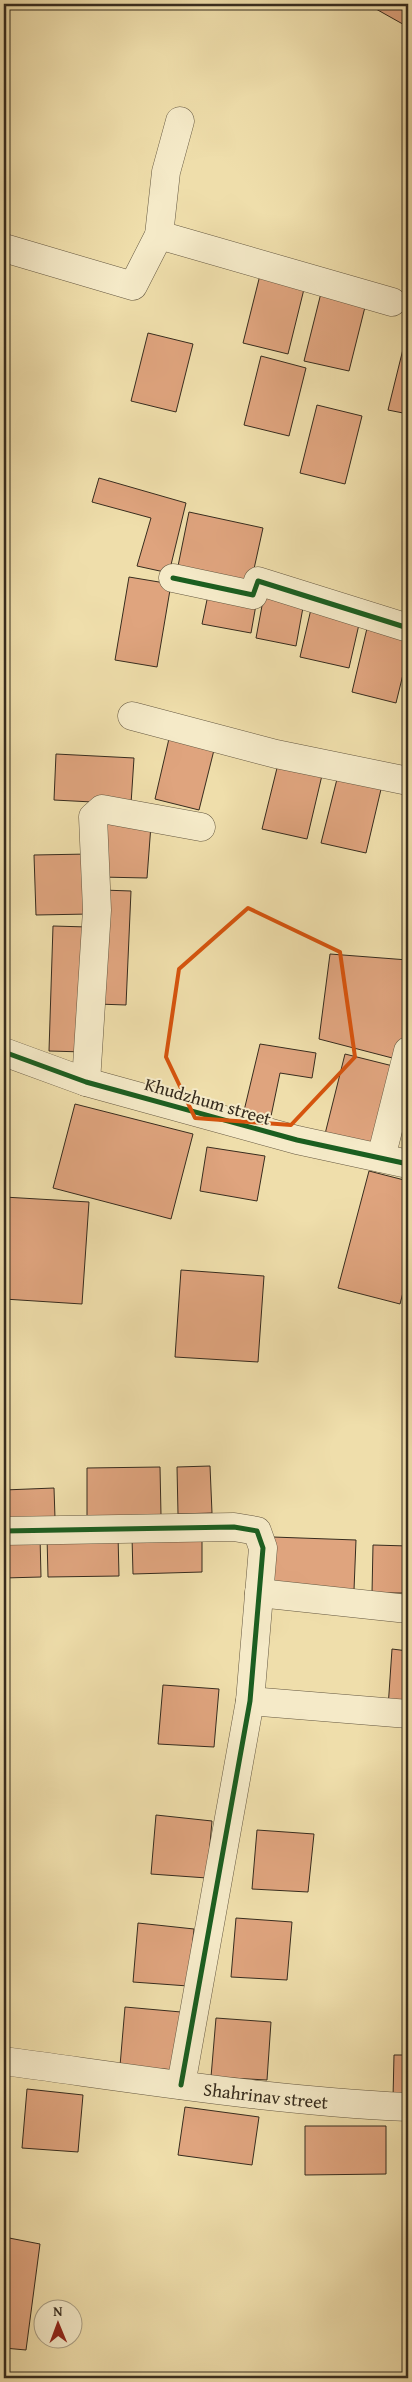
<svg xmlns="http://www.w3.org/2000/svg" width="412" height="2382" viewBox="0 0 412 2382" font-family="'Gentium Book Plus',serif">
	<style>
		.building { fill: #dfa47e; stroke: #372c1e }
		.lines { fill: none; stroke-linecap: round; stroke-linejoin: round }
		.minor-casing { stroke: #655841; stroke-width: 29 }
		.minor { stroke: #f5eac8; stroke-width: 28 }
		.cycleway-casing { stroke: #f5eac8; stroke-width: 8 }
		.cycleway { stroke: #1b5e20; stroke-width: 5 }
		.marked { fill: none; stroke: #d6540e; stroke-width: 4; stroke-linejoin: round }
		.labels { text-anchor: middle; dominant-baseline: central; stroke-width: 4; stroke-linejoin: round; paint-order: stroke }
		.street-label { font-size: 18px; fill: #372c1e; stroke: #f5eac8 }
	</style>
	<rect width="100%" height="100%" fill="#efdeab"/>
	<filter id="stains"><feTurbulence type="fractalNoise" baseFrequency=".004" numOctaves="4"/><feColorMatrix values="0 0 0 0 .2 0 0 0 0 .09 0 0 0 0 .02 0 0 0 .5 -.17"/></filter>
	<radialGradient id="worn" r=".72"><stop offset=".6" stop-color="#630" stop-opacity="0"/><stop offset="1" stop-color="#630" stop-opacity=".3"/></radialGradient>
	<!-- building -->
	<g class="building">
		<polygon points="379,4 408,4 408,27 376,9"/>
		<polygon points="260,275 305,285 288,354 243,343"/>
		<polygon points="321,293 366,303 349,371 304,361"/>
		<polygon points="148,333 193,344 176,412 131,401"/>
		<polygon points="405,341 408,342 408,414 388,410"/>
		<polygon points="261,356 306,368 289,436 244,425"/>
		<polygon points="317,405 362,416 345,484 300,473"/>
		<polygon points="99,478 186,503 169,573 137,566 151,518 92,502"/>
		<polygon points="189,512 263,528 250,587 177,571"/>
		<polygon points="129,577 171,584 157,667 115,660"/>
		<polygon points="209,590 257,599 251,633 202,624"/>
		<polygon points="264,595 304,602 296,646 256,638"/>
		<polygon points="311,609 360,620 349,668 300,657"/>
		<polygon points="368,624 408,634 408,654 396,703 352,692"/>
		<polygon points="171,730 216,742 199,810 155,799"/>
		<polygon points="56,754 134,758 131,804 54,800"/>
		<polygon points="279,760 323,771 307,839 262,829"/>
		<polygon points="338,775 382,785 366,853 321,843"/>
		<polygon points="100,816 151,825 147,878 100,877"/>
		<polygon points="89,854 90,914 36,915 34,855"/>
		<polygon points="102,890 131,891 126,1005 97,1004"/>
		<polygon points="53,926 88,927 84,1052 49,1051"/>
		<polygon points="330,954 408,960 408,1021 400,1060 319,1039"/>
		<polygon points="260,1044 316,1053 312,1078 280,1073 270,1121 243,1115"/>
		<polygon points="345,1054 397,1067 378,1146 325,1134"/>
		<polygon points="75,1104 193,1134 171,1219 53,1188"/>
		<polygon points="408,1129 408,1155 402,1154"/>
		<polygon points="207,1147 265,1156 257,1201 200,1191"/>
		<polygon points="369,1171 408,1181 408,1273 400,1304 338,1288"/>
		<polygon points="4,1197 89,1202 82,1304 4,1299"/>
		<polygon points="181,1270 264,1276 258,1362 175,1357"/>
		<polygon points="210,1466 212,1513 178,1514 177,1467"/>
		<polygon points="160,1467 161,1515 87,1516 87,1468"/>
		<polygon points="54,1488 55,1518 4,1520 4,1490"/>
		<polygon points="118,1535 119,1576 48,1577 47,1536"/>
		<polygon points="202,1535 202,1572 133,1574 132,1537"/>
		<polygon points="4,1536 40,1536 41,1577 4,1578"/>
		<polygon points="273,1537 356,1540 354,1590 271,1587"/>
		<polygon points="373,1545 408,1546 408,1593 372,1593"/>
		<polygon points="392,1649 408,1651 408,1710 388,1708"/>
		<polygon points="163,1685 219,1689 214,1747 158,1744"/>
		<polygon points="156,1815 212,1821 207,1878 151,1874"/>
		<polygon points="257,1830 314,1834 308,1892 252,1889"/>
		<polygon points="236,1918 292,1922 287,1980 231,1977"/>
		<polygon points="138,1923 194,1929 188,1986 133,1982"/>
		<polygon points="125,2007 181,2012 176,2070 120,2066"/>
		<polygon points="216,2018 271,2022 267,2080 211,2077"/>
		<polygon points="394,2055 408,2055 408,2098 393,2098"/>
		<polygon points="27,2089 83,2095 78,2152 22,2148"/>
		<polygon points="185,2107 259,2117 252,2165 178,2155"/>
		<rect x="407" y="2125" width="1" height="48"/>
		<polygon points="305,2126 386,2126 386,2174 305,2175"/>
		<polygon points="4,2237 40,2244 26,2350 4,2348"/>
	</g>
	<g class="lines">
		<defs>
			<g id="minor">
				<polyline points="159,235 392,302"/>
				<polyline points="4,248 133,286 159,235 166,172 180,121"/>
				<polyline points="173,578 253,595 258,581 408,628"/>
				<polyline points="132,716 276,754 408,781"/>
				<polyline points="4,1052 86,1082 297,1140 408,1164"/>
				<polyline points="86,1082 97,910 93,817 102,809 201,827"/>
				<polyline points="381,1158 408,1051"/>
				<polyline points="4,1531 234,1527 257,1531 263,1548 250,1701 181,2085"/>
				<polyline points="259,1593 408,1609"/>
				<polyline points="250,1701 408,1714"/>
				<path id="s1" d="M4 2061C138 2079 273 2101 408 2107"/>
			</g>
		</defs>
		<!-- minor casing -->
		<use href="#minor" class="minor-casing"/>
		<!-- minor -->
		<use href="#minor" class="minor"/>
		<defs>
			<g id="cycleway">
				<polyline points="173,578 253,595 258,581 408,628"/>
				<polyline points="4,1052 86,1082 297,1140 408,1164"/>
				<polyline points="4,1531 234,1527 257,1531 263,1548 250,1701 181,2085"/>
			</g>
		</defs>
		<!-- cycleway casing -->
		<use href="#cycleway" class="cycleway-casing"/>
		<!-- cycleway -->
		<use href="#cycleway" class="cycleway"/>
	</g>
	<!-- marked area -->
	<path class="marked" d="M248 908 340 952 355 1057 291 1125 195 1118 166 1057 179 969Z"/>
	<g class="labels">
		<!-- street labels -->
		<g class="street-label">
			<text transform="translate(208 1101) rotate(16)">Khudzhum street</text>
			<text stroke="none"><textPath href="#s1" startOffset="264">Shahrinav street</textPath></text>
		</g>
	</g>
	<!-- margin -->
	<rect width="412" height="2382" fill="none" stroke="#efdeab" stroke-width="20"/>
	<rect x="5" y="5" width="402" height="2372" fill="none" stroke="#372c1e" stroke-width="2.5"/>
	<rect x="10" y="10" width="392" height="2362" fill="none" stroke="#372c1e"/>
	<!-- north arrow -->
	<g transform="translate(58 2324) rotate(359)"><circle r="24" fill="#f5eac8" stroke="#a99e84"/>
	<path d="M0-4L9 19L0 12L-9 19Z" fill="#8f2418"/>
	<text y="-8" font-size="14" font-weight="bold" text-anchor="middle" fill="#372c1e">N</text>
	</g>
	<rect width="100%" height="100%" filter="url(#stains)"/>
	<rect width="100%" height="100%" fill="url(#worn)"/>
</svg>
